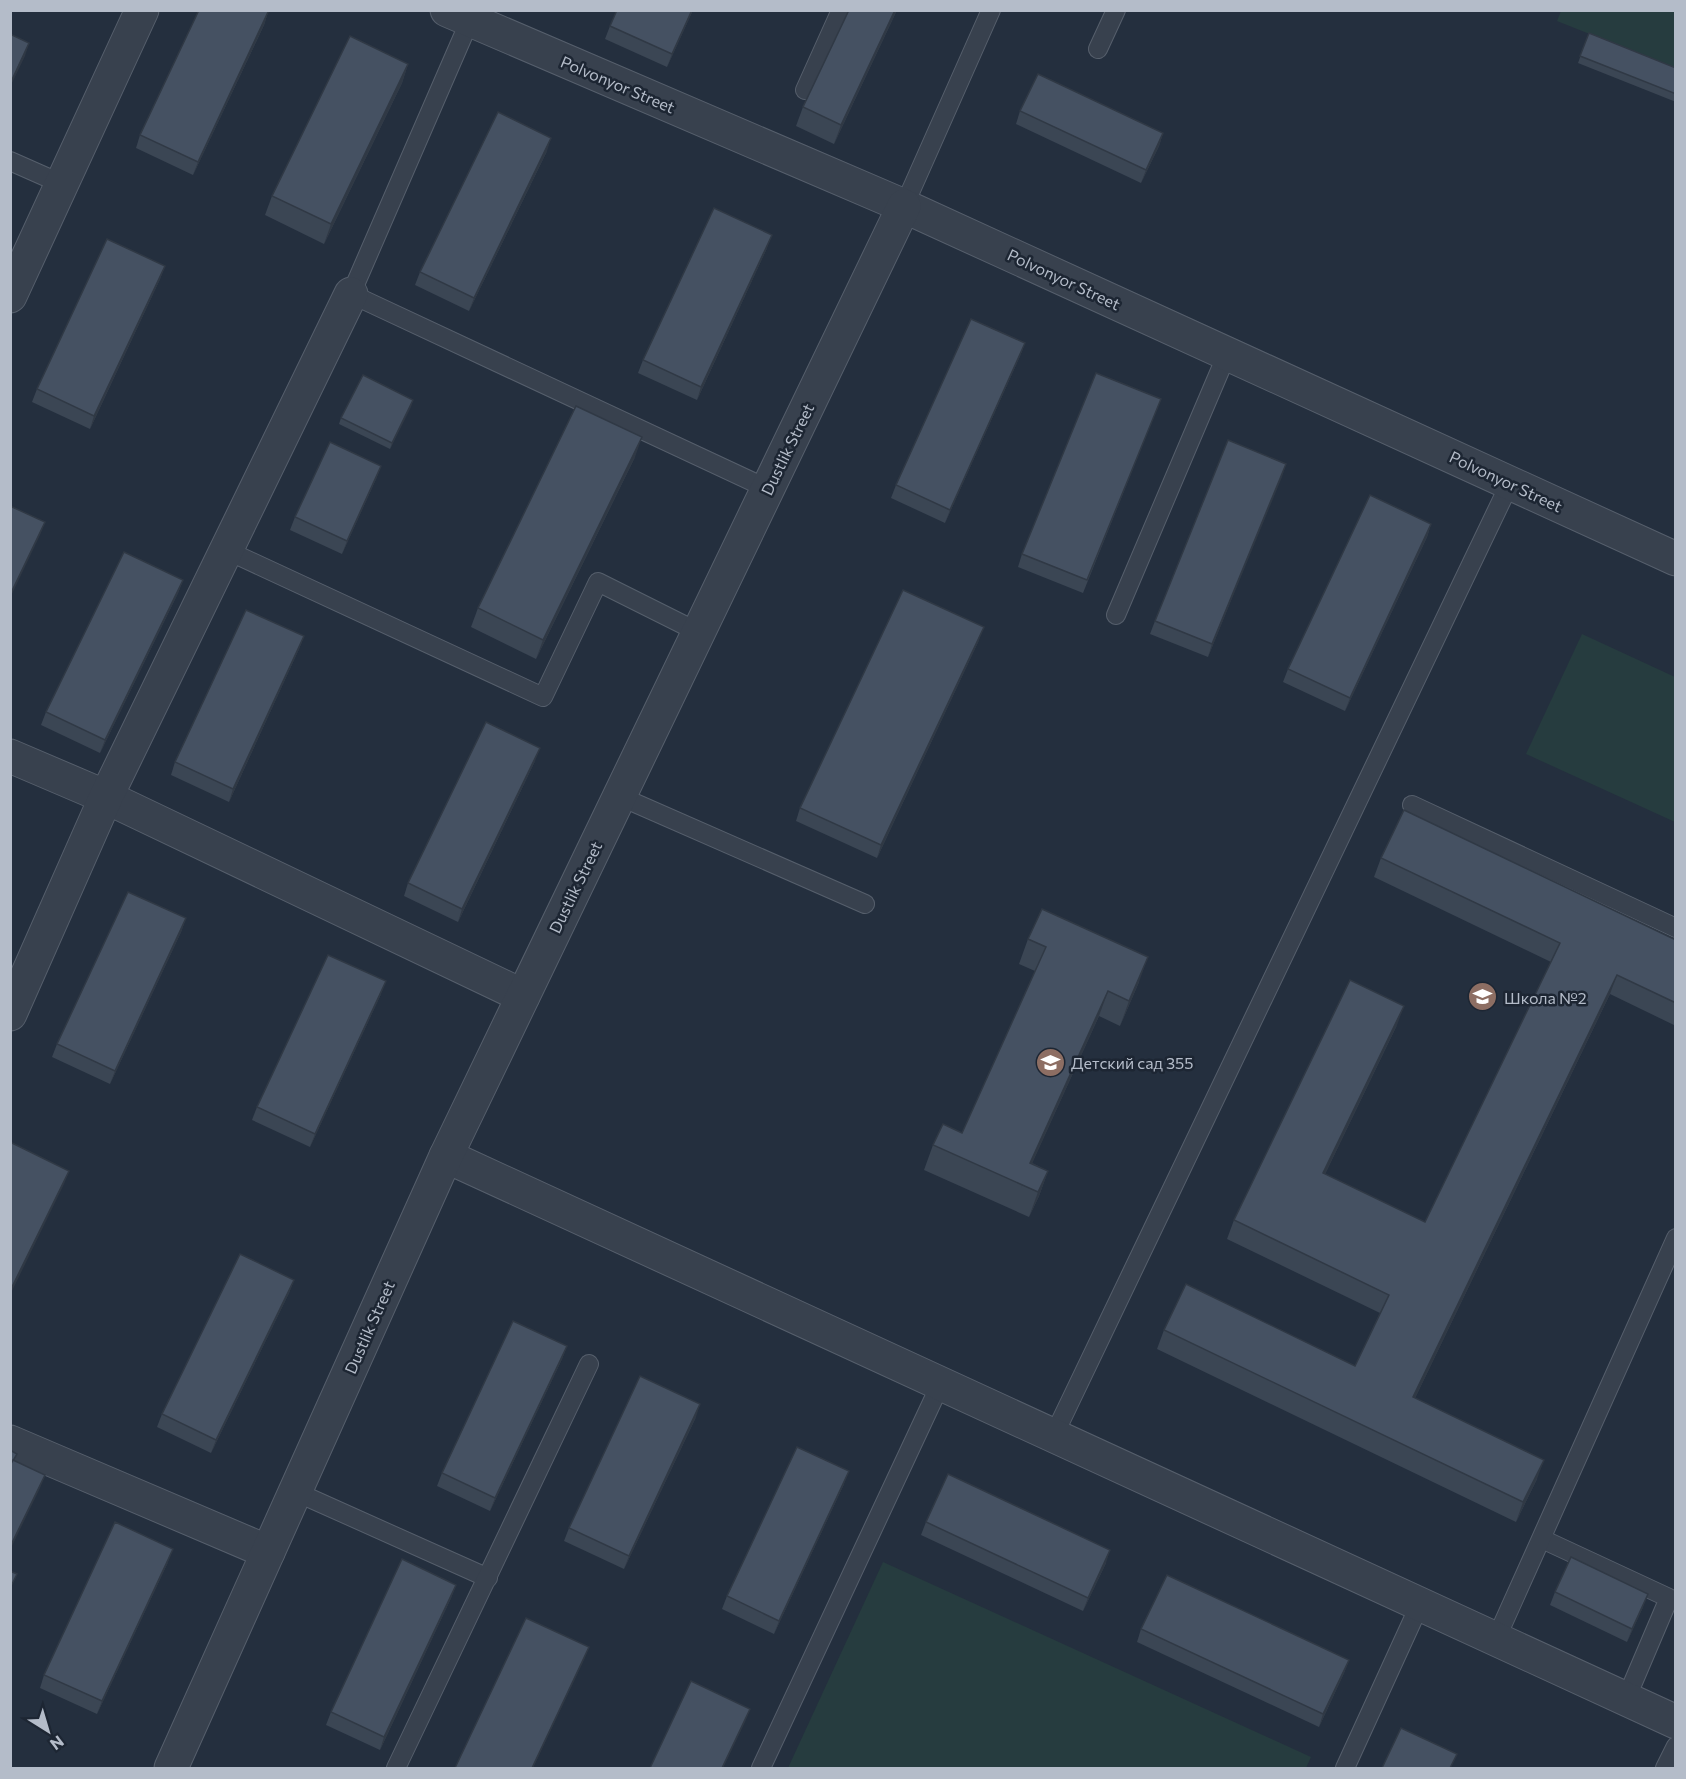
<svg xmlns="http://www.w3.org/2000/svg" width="1686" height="1779" viewBox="0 0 1686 1779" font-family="Commissioner,sans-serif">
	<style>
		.grass { fill: #263c3f }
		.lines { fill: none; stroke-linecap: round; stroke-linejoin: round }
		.service-casing { stroke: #565f6c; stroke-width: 20 }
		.minor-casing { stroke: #565f6c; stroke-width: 35 }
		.tertiary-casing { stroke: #565f6c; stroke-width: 35 }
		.service { stroke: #38414e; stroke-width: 18 }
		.minor { stroke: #38414e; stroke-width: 33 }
		.tertiary { stroke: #38414e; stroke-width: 33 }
		.wall { fill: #3b4654 }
		.shaded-wall { fill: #303945 }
		.building { fill: #455162; stroke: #303945; stroke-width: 1.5 }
		.labels { text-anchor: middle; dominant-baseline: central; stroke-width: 5; stroke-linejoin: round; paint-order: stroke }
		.street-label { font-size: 16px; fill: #b4bcc9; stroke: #1d2633 }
		.poi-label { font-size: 16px; fill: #b4bcc9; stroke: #1d2633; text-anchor: start }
	</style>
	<rect width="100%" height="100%" fill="#242f3e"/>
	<!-- grass -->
	<g class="grass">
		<polygon points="1561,11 1675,11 1675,68 1557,21"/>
		<polygon points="1582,634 1675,677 1675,822 1526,754"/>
		<polygon points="883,1562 1311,1757 1306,1768 788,1768"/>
	</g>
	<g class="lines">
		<defs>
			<g id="service">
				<polyline points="470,20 351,294 768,489"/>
				<polyline points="1098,49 1116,10"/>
				<polyline points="805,90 841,10"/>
				<polyline points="10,161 62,184"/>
				<polyline points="904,206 991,10"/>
				<polyline points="226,550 543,697 598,582 698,632"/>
				<polyline points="1116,615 1227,354"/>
				<polyline points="619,796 865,904"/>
				<polyline points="1412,805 1676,928"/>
				<polyline points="1054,1435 1510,483"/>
				<polyline points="296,1492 488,1578"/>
				<polyline points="1542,1539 1669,1598 1626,1699"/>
				<polyline points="1496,1639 1676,1238"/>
				<polyline points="396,1768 589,1364"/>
				<polyline points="761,1768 941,1383"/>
				<polyline points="1345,1768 1420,1604"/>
				<polyline points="1665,1768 1676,1746"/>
			</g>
			<g id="minor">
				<polyline points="10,296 142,10"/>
				<polyline points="10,756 106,797 523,996"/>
				<polyline points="10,1014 106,797 351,294"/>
				<polyline points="446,1156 1676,1722"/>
				<polyline points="10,1442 268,1552"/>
			</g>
			<g id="tertiary">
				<polyline points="447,10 904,206 1676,559"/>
				<polyline points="171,1768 446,1156 904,206"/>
			</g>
		</defs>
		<!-- service casing -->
		<use href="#service" class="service-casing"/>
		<!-- minor casing -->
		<use href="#minor" class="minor-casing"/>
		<!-- tertiary casing -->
		<use href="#tertiary" class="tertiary-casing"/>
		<!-- service -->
		<use href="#service" class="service"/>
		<!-- minor -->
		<use href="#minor" class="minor"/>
		<!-- tertiary -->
		<use href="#tertiary" class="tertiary"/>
	</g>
	<!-- wall -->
	<g class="wall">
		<polygon points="693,10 667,67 605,39 610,26"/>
		<polygon points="849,10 897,10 834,144 796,126 803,107"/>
		<polygon points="268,12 264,25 193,175 136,148 140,135"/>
		<polygon points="1589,33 1676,68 1676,102 1578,63"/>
		<polygon points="408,64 402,83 324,244 265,215 272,196"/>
		<polygon points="1020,111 1163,133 1159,146 1141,183 1016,124"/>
		<polygon points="547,151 469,311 415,285 420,272"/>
		<polygon points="767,248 697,400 638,373 643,360"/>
		<polygon points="165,266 160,279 90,429 32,402 37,389"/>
		<polygon points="1025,343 1020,356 945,523 891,498 896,485"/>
		<polygon points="1161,399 1083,593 1018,567 1022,554"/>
		<polygon points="413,400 390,449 339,424 341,418"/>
		<polygon points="635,457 536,659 471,627 478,608"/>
		<polygon points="1286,464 1208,657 1150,634 1155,621"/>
		<polygon points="381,466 376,479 342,554 290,530 295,517"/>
		<polygon points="1431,524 1427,537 1345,711 1283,682 1288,669"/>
		<polygon points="183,580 178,593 100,753 41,725 46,712"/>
		<polygon points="304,636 299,649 229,802 171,775 175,762"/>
		<polygon points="979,640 877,858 796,821 800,808"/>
		<polygon points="535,761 458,922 404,896 408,883"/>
		<polygon points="1381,858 1676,940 1676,1026 1610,994 1415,1398 1537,1479 1516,1522 1157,1349 1164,1330 1355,1366 1380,1313 1227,1239 1234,1220 1397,1025 1325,1174 1425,1222 1551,962 1374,877"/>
		<polygon points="186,918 181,932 110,1084 52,1057 57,1044"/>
		<polygon points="1028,939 1139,982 1120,1026 1099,1016 1032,1163 1048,1171 1039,1196 1029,1217 924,1170 933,1145 962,1133 1035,971 1019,964"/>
		<polygon points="381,994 310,1147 252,1120 257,1107"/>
		<polygon points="294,1280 289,1293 211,1453 157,1427 162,1414"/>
		<polygon points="567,1346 562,1359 490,1511 437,1486 442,1473"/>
		<polygon points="696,1417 624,1569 564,1541 569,1528"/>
		<polygon points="844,1484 774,1634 722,1609 727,1596"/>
		<polygon points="926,1522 1106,1563 1083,1611 921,1535"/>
		<polygon points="168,1562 97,1714 40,1688 44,1675"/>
		<polygon points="456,1585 451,1598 380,1750 326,1725 331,1712"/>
		<polygon points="1555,1592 1643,1607 1627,1642 1550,1605"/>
		<polygon points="1141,1629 1349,1660 1344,1673 1319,1727 1137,1642"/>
	</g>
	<!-- shaded-wall -->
	<g class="shaded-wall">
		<polygon points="692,10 693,10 667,67 672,54"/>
		<polygon points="895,10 897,10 834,144 841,125"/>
		<polygon points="268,12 264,25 193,175 198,162"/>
		<polygon points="29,43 25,56 10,87 10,84"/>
		<polygon points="408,64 402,83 324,244 331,224"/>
		<polygon points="1163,133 1159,146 1141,183 1146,170"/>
		<polygon points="551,138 547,151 469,311 474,298"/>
		<polygon points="772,235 767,248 697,400 701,387"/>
		<polygon points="165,266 160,279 90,429 94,416"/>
		<polygon points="1025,343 1020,356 945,523 950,510"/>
		<polygon points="413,400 411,407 390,449 392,443"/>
		<polygon points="642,437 635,457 536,659 543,640"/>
		<polygon points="1286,464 1282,477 1208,657 1212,644"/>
		<polygon points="381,466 376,479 342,554 347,541"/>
		<polygon points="45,522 40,535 10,598 10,595"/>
		<polygon points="1431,524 1427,537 1345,711 1350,698"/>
		<polygon points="183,580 178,593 100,753 105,740"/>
		<polygon points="984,627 979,640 877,858 881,845"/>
		<polygon points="304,636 299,649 229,802 233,789"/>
		<polygon points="540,748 535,761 458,922 462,909"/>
		<polygon points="186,918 181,932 110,1084 115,1071"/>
		<polygon points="1148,957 1139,982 1120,1026 1129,1001"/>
		<polygon points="1617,975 1610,994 1406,1417 1413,1397"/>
		<polygon points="386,981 381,994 310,1147 315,1134"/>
		<polygon points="1108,991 1099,1016 1021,1188 1030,1163"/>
		<polygon points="1404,1006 1397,1025 1316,1193 1323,1173"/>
		<polygon points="69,1171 64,1184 10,1295 10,1291"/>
		<polygon points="1048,1171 1039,1196 1029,1217 1038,1192"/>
		<polygon points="294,1280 289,1293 211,1453 216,1440"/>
		<polygon points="567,1346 562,1359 490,1511 495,1498"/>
		<polygon points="700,1404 696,1417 624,1569 629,1556"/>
		<polygon points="1544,1460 1537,1479 1516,1522 1523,1502"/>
		<polygon points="849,1471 844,1484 774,1634 779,1621"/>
		<polygon points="45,1475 40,1488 10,1550 10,1547"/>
		<polygon points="173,1549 168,1562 97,1714 102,1701"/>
		<polygon points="1110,1550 1106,1563 1083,1611 1088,1598"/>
		<polygon points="456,1585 451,1598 380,1750 384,1737"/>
		<polygon points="1648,1594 1643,1607 1627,1642 1632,1629"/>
		<polygon points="589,1647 584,1660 533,1768 532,1768"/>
		<polygon points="1349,1660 1344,1673 1319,1727 1323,1714"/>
		<polygon points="750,1709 745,1722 723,1768 722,1768"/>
	</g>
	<!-- building -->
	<g class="building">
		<polygon points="199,10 265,10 268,12 198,162 140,135"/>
		<polygon points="617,10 692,10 672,54 610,26"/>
		<polygon points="849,10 895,10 841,125 803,107"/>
		<polygon points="1589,33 1676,68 1676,94 1580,56"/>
		<polygon points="10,34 29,43 10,84"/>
		<polygon points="350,36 408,64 331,224 272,196"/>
		<polygon points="1038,74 1163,133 1146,170 1020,111"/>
		<polygon points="498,112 551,138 474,298 420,272"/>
		<polygon points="714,208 772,235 701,387 643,360"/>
		<polygon points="107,239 165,266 94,416 37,389"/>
		<polygon points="971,319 1025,343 950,510 896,485"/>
		<polygon points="1096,373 1161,399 1087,580 1022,554"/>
		<polygon points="363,375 413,400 392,443 341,418"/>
		<polygon points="576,406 642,437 543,640 478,608"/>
		<polygon points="1228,440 1286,464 1212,644 1155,621"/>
		<polygon points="330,442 381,466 347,541 295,517"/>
		<polygon points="1370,495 1431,524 1350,698 1288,669"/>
		<polygon points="10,506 45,522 10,595"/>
		<polygon points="124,552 183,580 105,740 46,712"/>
		<polygon points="903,590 984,627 881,845 800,808"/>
		<polygon points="246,610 304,636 233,789 175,762"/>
		<polygon points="486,722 540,748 462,909 408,883"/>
		<polygon points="1404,810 1676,940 1676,1003 1617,975 1413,1397 1544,1460 1523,1502 1164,1330 1186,1284 1355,1366 1389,1295 1234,1220 1350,980 1404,1006 1323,1173 1425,1222 1560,943 1381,858"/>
		<polygon points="128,892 186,918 115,1071 57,1044"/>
		<polygon points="1042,909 1148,957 1129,1001 1108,991 1030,1163 1048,1171 1038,1192 933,1145 943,1124 962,1133 1046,947 1028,939"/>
		<polygon points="328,955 386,981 315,1134 257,1107"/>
		<polygon points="10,1142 69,1171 10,1291"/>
		<polygon points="240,1254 294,1280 216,1440 162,1414"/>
		<polygon points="513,1321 567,1346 495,1498 442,1473"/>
		<polygon points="640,1376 700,1404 629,1556 569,1528"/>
		<polygon points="797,1447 849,1471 779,1621 727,1596"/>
		<polygon points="10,1450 17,1454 10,1466"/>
		<polygon points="13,1460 45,1475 10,1547 10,1466"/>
		<polygon points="948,1474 1110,1550 1088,1598 926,1522"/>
		<polygon points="115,1522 173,1549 102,1701 44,1675"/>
		<polygon points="1571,1557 1648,1594 1632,1629 1555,1592"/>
		<polygon points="402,1559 456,1585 384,1737 331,1712"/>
		<polygon points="10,1571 17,1574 10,1588"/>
		<polygon points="1167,1575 1349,1660 1323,1714 1141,1629"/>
		<polygon points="526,1618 589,1647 532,1768 455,1768"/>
		<polygon points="691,1681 750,1709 722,1768 650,1768"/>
		<polygon points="1401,1728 1457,1754 1450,1768 1382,1768"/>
	</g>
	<!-- icons -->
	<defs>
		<symbol id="school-disc" viewBox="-11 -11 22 22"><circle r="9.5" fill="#8d6e63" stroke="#1d2633"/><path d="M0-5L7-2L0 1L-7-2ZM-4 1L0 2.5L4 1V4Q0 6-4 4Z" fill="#fff"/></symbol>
	</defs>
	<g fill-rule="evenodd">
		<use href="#school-disc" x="1466" y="980" width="33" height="33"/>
		<use href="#school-disc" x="1034" y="1046" width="33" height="33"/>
	</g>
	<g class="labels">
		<!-- street labels -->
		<g class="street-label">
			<text transform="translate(618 84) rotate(23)">Polvonyor Street</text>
			<text transform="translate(1064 279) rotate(25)">Polvonyor Street</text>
			<text transform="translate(787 449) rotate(-64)">Dustlik Street</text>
			<text transform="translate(1506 481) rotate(25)">Polvonyor Street</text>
			<text transform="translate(575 887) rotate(-64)">Dustlik Street</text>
			<text transform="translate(369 1327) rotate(-66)">Dustlik Street</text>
		</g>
		<!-- poi labels -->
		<g class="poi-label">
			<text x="1504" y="997">Школа №2</text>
			<text x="1071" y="1062">Детский сад 355</text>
		</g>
	</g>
	<!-- border -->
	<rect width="1686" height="1779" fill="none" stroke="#b4bcc9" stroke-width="24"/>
	<!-- north arrow -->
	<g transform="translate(48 1731) rotate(143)" stroke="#1d2633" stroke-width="4.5" paint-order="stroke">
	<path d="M0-4.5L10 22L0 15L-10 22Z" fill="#b4bcc9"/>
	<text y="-9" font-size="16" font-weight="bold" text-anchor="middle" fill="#b4bcc9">N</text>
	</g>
</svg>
